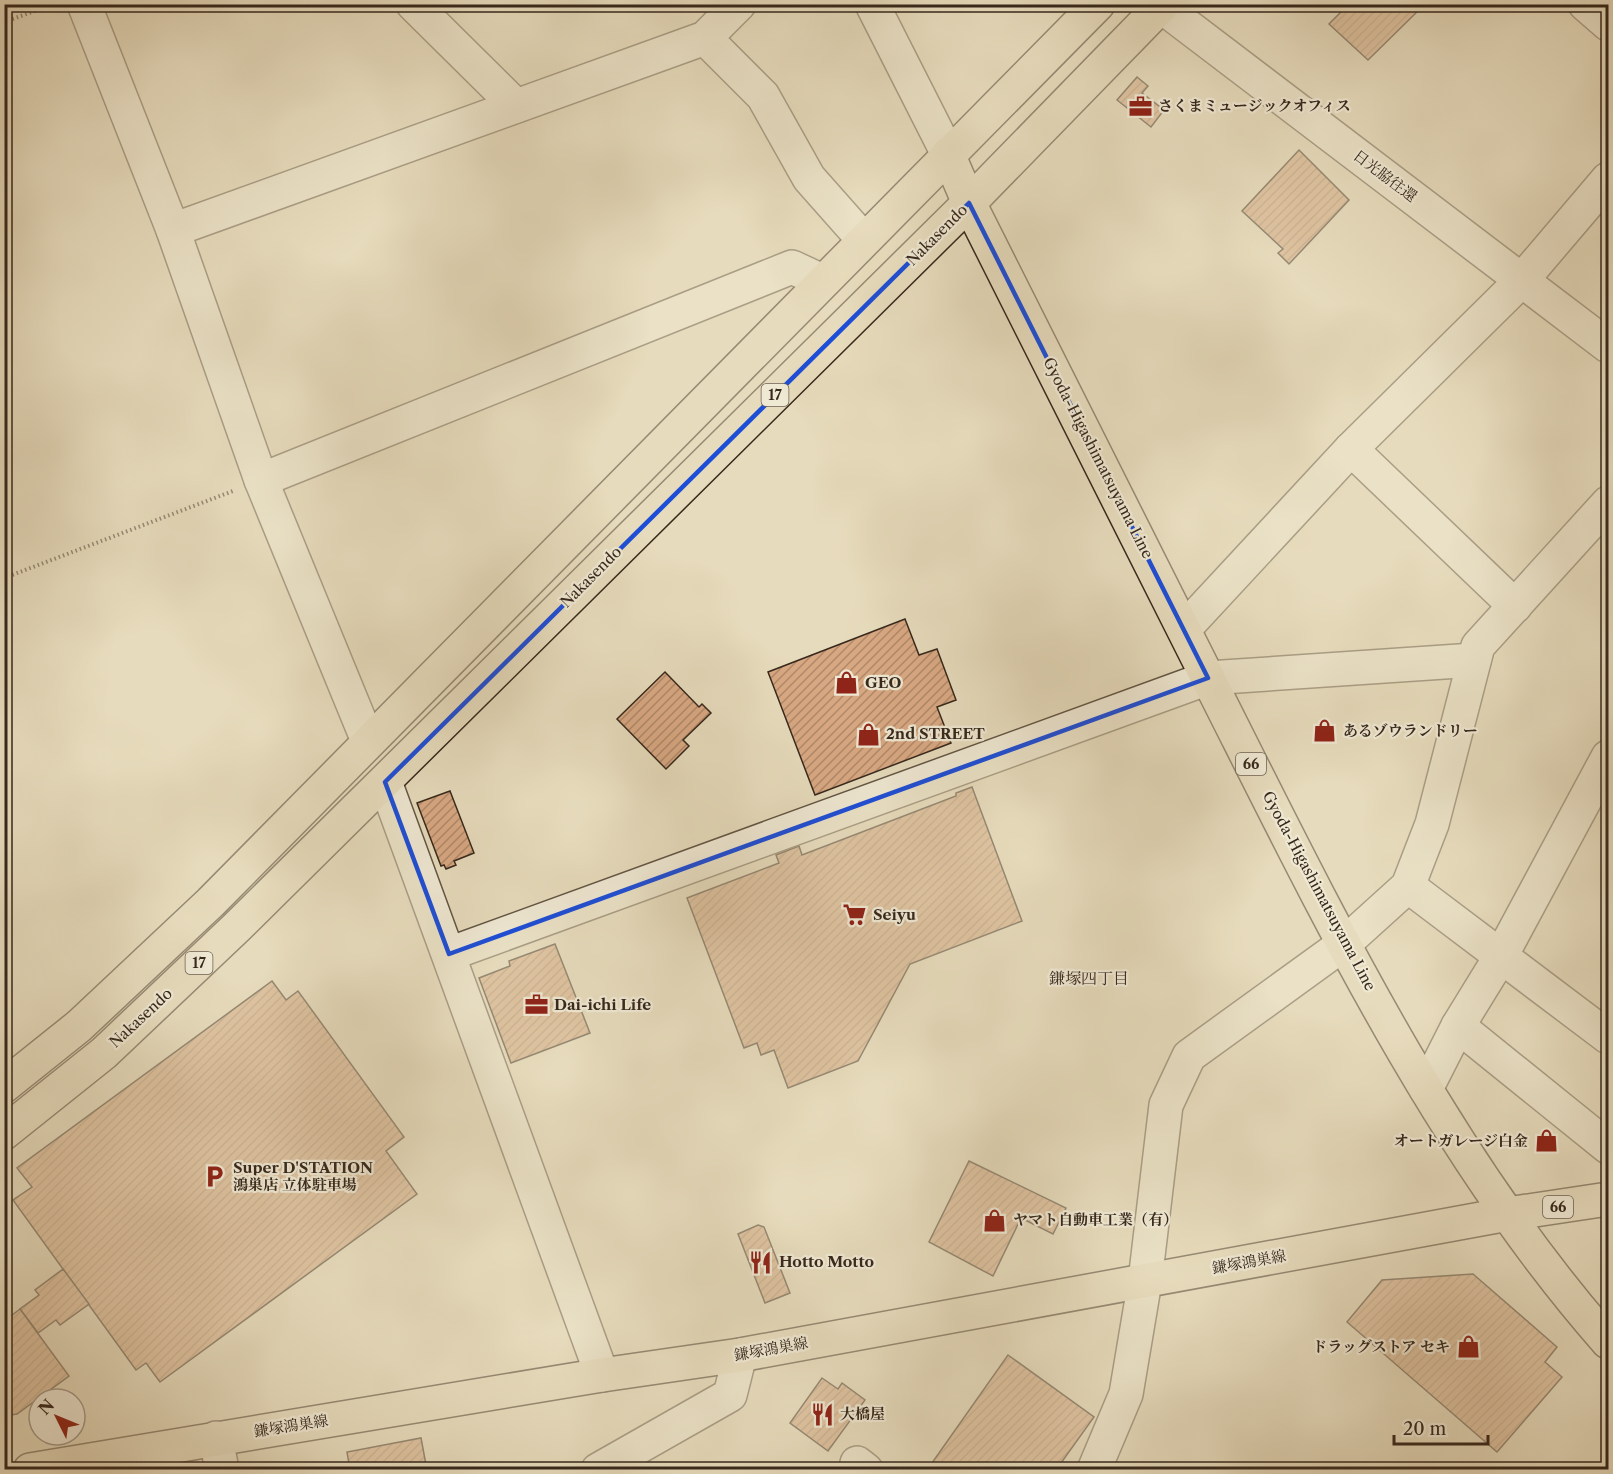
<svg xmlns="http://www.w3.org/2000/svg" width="1613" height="1474" viewBox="0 0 1613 1474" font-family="'Libre Caslon Text','Noto Serif JP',serif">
<defs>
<pattern id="building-hatch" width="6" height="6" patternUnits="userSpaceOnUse" patternTransform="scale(1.5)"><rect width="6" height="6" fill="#d8a882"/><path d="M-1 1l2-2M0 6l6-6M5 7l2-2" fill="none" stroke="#b0896a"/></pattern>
</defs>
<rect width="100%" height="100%" fill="#e6dbbc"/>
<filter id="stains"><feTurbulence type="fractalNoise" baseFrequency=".00333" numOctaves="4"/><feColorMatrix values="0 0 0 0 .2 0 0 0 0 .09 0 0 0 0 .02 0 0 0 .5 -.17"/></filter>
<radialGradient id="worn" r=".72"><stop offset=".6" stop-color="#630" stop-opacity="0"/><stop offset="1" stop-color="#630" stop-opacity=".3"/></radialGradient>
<!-- building -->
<g fill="url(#building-hatch)" stroke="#36281c" stroke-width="1.5">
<polygon points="1349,4 1425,4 1368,60 1329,24"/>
<polygon points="1137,77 1148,86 1142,93 1164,110 1151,127 1117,100"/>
<polygon points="1299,150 1349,200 1289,264 1278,253 1283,249 1242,211"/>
<polygon points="905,619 919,655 937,649 956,700 937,707 951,743 815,795 768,672"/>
<polygon points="665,672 699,707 702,704 711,713 683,740 689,746 666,769 617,719"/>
<polygon points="972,787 1022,921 910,964 858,1061 788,1088 774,1050 761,1055 757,1043 744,1048 687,898 779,863 776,855 799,846 802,855 956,796 956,793"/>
<polygon points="450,791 474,853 454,861 456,865 446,869 444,865 441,866 417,803"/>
<polygon points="555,944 590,1033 511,1063 479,978 510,966 509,961"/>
<polygon points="272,981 286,1000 298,991 404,1137 386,1151 417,1194 160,1382 146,1363 136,1370 13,1200 32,1187 17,1168"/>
<polygon points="969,1161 1066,1208 1053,1234 1021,1218 993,1276 929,1242"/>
<polygon points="758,1225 764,1227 790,1293 765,1303 738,1234"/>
<polygon points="63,1269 89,1304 60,1325 56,1320 38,1333 20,1309 39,1295 35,1290"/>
<polygon points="1473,1274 1557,1347 1545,1362 1562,1377 1497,1452 1347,1322 1382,1280"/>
<polygon points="20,1309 69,1376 17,1414 4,1416 4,1315 7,1319"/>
<polygon points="1008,1355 1094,1417 1056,1470 927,1470"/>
<polygon points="822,1378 838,1389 842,1383 865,1400 828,1451 790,1423"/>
<polygon points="421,1438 427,1470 350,1470 347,1452"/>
<polygon points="275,1464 276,1470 243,1470"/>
</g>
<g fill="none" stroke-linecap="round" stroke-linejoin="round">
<defs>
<g id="minor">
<polyline points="84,4 173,230 261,480 368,741"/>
<polyline points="413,4 516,106"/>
<polyline points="872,4 948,154"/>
<polyline points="1585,4 1608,24"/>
<polyline points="1161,6 1608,346"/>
<polyline points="705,38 763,96 809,178 863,239"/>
<polyline points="173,230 705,38 739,4"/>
<polyline points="1351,449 1515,606"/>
<polyline points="261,480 792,267 822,281"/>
<polyline points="1184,629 1351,449 1522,280 1608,179"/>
<polyline points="385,782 602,1375"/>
<polyline points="1408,886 1608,1037"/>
<polyline points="449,954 1208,678 1474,660"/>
<polyline points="1458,1026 1608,1147"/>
<polyline points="1426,1089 1458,1026 1501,956 1608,757"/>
<polyline points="216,1438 222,1470"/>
<polyline points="857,1463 866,1470"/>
<polyline points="598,1470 730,1395 740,1355"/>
<polyline points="1094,1470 1126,1394 1145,1281 1166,1105 1189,1056 1345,943 1408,886 1432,824 1478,646 1608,503"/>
</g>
<g id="major">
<path d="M948 154 969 203C1057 377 1145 551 1232 726 1339 939 1450 1163 1608 1342"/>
<polyline points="30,1470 602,1375 740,1355 1508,1214 1608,1199"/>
</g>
<g id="highway">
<polyline points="4,1086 79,1026 211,902 1098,4"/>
<polyline points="4,1133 104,1053 237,927 969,203 1163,4"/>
</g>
</defs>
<!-- minor casing -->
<use href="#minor" stroke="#625544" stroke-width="36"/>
<!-- major casing -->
<use href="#major" stroke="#36281c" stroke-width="36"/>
<!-- highway casing -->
<use href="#highway" stroke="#36281c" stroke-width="36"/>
<!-- path -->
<g stroke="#36281c" stroke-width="4" stroke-dasharray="1.5 3" stroke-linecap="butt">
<polyline points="4,22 52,5"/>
<polyline points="4,578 233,491"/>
</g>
<!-- minor -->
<use href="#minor" stroke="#efe8d3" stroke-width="33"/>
<!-- major -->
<use href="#major" stroke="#e6dbbc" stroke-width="33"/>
<!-- highway -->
<use href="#highway" stroke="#e6dbbc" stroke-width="33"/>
</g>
<!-- marked area -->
<path d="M0 0H1613V1474H0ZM969 203 1208 678 449 954 385 782Z" fill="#e6dbbc" fill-opacity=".55" fill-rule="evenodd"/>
<path fill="none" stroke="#1d4ed8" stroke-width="4.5" stroke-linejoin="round" d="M969 203 1208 678 449 954 385 782Z"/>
<!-- icons -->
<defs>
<symbol id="office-bare" viewBox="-9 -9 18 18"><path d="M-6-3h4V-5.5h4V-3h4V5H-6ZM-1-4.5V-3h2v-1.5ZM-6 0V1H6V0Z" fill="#8f2418" stroke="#efe8d3" stroke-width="2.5" paint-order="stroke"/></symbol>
<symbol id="shop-bare" viewBox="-9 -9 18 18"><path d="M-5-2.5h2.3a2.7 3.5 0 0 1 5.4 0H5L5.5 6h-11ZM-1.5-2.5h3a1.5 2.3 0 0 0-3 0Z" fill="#8f2418" stroke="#efe8d3" stroke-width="2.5" paint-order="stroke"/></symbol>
<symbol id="supermarket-bare" viewBox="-9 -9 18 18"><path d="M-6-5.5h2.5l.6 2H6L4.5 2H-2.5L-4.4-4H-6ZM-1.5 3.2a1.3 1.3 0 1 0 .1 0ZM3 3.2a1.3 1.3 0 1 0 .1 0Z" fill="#8f2418" stroke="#efe8d3" stroke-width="2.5" paint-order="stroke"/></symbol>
<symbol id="parking-bare" viewBox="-9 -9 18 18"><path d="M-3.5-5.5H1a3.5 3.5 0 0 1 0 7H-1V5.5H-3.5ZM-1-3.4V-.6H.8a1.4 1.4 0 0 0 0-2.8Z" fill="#8f2418" stroke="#efe8d3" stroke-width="2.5" paint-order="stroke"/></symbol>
<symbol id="restaurant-bare" viewBox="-9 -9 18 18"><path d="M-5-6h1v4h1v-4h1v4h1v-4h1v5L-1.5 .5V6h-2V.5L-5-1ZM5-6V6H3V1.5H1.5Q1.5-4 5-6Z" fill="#8f2418" stroke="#efe8d3" stroke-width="2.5" paint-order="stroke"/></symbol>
</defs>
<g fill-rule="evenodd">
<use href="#office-bare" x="1124" y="90" width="33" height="33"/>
<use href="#shop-bare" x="830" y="666" width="33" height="33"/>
<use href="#shop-bare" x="1308" y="714" width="33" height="33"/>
<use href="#shop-bare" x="852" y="718" width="33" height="33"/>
<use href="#supermarket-bare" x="838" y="898" width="33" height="33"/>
<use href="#office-bare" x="520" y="988" width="33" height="33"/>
<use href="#shop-bare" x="1530" y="1124" width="33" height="33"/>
<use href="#parking-bare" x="198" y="1160" width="33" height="33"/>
<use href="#shop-bare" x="978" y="1204" width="33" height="33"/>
<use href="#restaurant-bare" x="744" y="1246" width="33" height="33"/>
<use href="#shop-bare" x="1452" y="1330" width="33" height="33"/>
<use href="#restaurant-bare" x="806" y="1398" width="33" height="33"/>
</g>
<g text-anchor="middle" stroke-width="4.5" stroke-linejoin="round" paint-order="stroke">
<!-- shield labels -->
<g fill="#efe8d3" stroke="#6e6253" stroke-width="1.5">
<rect x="761.5" y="384" width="27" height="22" rx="4.5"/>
<rect x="1236" y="753" width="30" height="22" rx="4.5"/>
<rect x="185.5" y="952" width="27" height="22" rx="4.5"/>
<rect x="1543" y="1196" width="30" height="22" rx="4.5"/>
</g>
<g font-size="14" font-weight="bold" fill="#36281c">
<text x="775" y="400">17</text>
<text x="1251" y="769">66</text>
<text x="199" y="968">17</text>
<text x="1558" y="1212">66</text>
</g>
<!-- poi labels -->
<g font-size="15" font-weight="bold" fill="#36281c" stroke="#efe8d3" text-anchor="start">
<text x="1158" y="111">さくまミュージックオフィス</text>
<text x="865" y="688">GEO</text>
<text x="1343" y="736">あるゾウランドリー</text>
<text x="886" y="739">2nd STREET</text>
<text x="873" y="920">Seiyu</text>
<text x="554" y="1010">Dai-ichi Life</text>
<text x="1528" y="1146" text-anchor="end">オートガレージ白金</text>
<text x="233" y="1173">Super D'STATION<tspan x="233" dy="17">鴻巣店 立体駐車場</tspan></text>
<text x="1013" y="1225">ヤマト自動車工業（有）</text>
<text x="779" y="1267">Hotto Motto</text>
<text x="1450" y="1352" text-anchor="end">ドラッグストア セキ</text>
<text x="840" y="1419">大橋屋</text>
</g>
<!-- street labels -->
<g font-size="15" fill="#36281c" stroke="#efe8d3">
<text transform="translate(1385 176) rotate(37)" y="5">日光脇往還</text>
<text transform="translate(937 235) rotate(-45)" y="5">Nakasendo</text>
<text transform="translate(1098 458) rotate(63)" y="5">Gyoda-Higashimatsuyama Line</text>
<text transform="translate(591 577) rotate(-45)" y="5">Nakasendo</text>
<text transform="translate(1319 891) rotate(62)" y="5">Gyoda-Higashimatsuyama Line</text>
<text transform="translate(141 1018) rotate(-43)" y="5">Nakasendo</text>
<text transform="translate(1249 1262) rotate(-10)" y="5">鎌塚鴻巣線</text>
<text transform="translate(771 1349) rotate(-10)" y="5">鎌塚鴻巣線</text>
<text transform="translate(291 1426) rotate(-9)" y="5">鎌塚鴻巣線</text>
</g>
<!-- neighbourhood labels -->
<g font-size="16" fill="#36281c" stroke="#efe8d3">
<text x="1089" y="984">鎌塚四丁目</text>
</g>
</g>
<!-- margin -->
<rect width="1613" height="1474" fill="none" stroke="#e6dbbc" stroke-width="24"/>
<rect x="6" y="6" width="1601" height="1462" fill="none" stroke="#36281c" stroke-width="3"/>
<rect x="12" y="12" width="1589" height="1450" fill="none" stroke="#36281c" stroke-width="1.5"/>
<!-- north arrow -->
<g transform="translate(57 1417) rotate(313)"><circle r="28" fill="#efe8d3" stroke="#a59b8a" stroke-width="1.5"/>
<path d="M0-4.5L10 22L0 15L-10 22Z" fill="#8f2418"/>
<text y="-9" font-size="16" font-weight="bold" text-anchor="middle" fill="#36281c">N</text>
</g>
<!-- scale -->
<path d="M1394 1435v9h94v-9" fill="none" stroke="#36281c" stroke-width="3"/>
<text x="1403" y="1435" font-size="18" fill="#36281c" stroke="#efe8d3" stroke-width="4.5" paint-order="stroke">20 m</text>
<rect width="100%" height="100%" filter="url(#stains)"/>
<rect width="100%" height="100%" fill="url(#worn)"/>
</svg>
